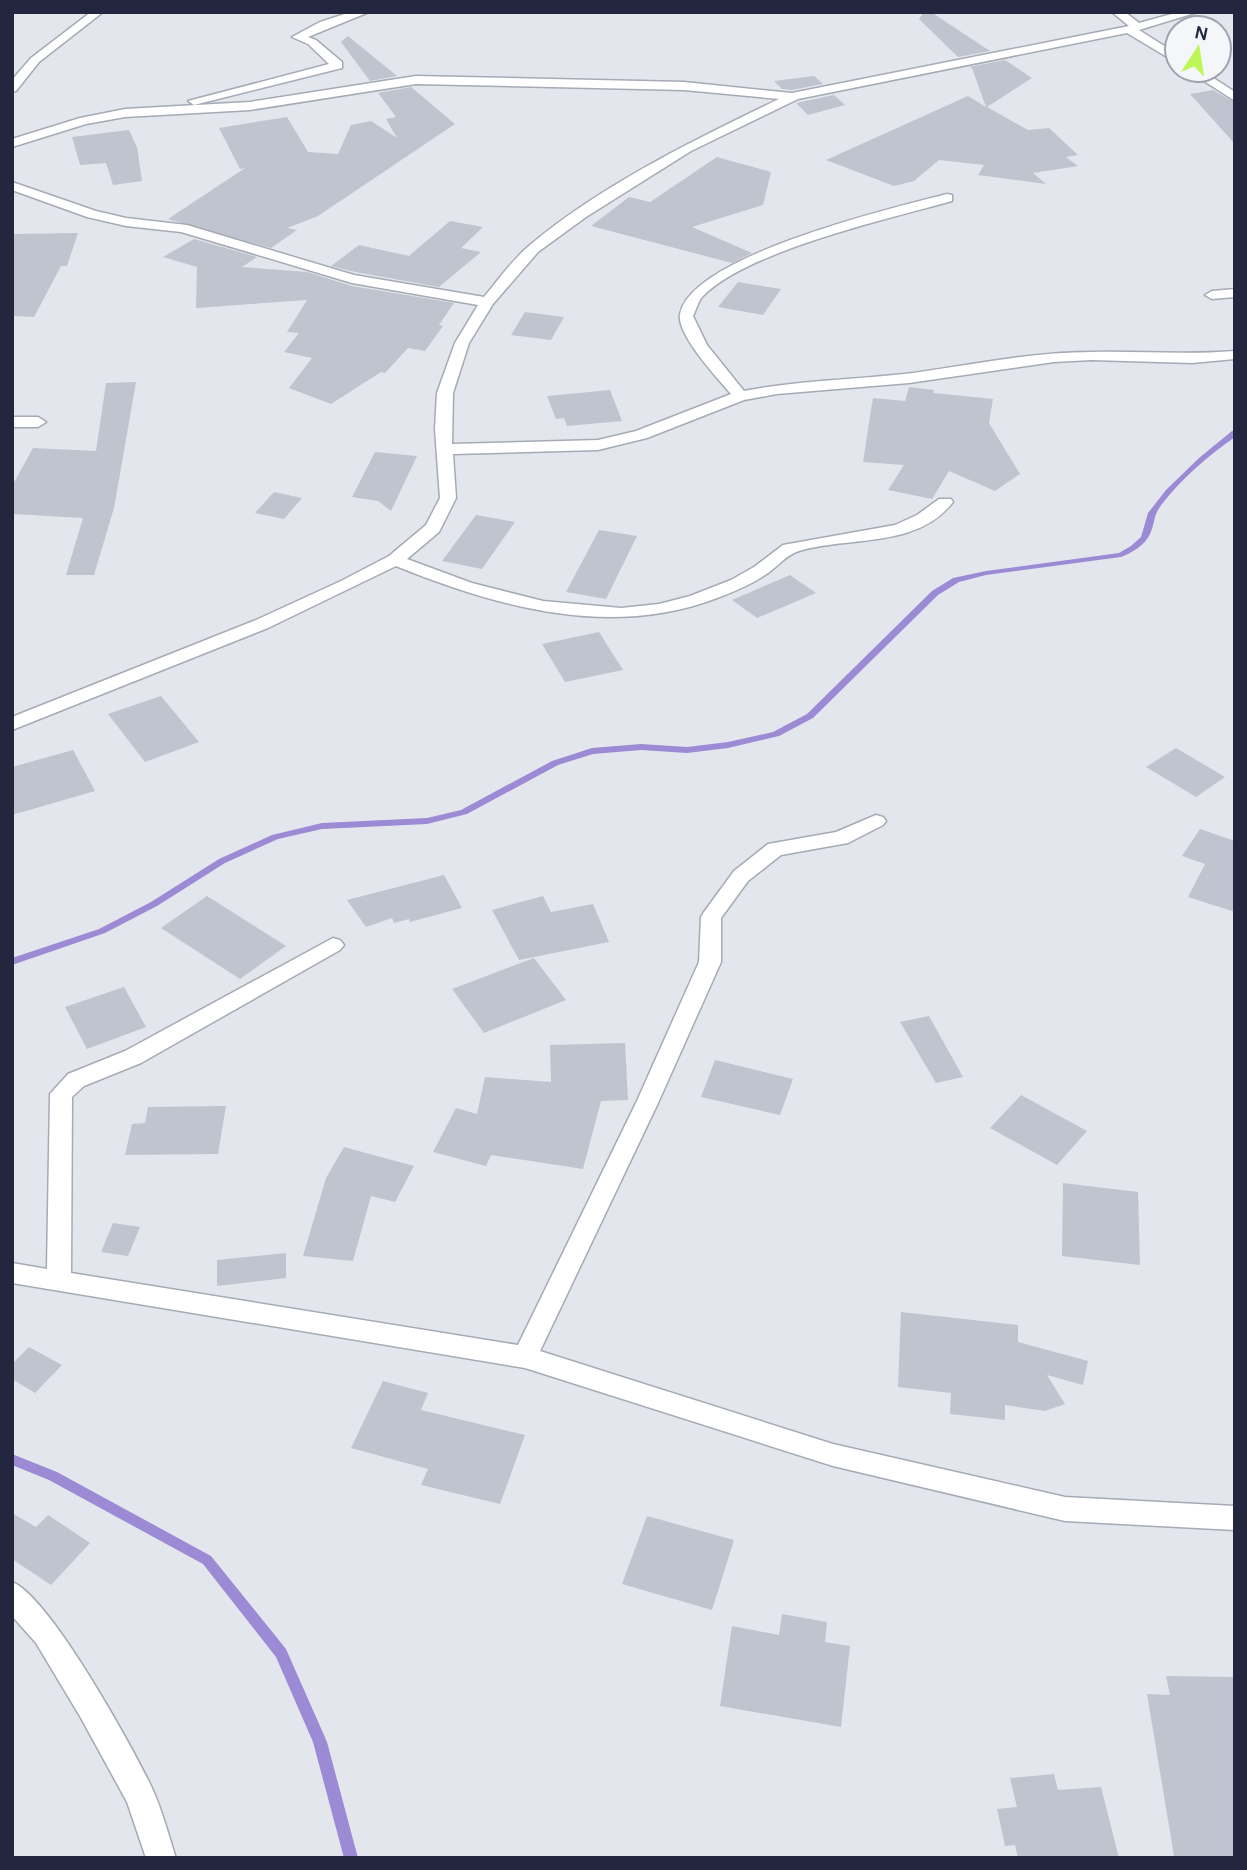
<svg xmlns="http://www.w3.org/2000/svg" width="1247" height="1870" viewBox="0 0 1247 1870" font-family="Karla,sans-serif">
<rect width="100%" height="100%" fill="#e3e7ed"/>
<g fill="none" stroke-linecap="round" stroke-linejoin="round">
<!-- stream -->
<g fill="#9d8ad4" fill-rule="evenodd">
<path d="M1232 431H1235V437C1208 456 1182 478 1162 504 1152 517 1156 521 1150 534 1145 545 1132 553 1121 557L986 575 959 582 938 595 813 718 779 736 728 748 687 753 641 750 593 754 558 765 467 814 427 824 322 829 278 839 225 863 157 906 105 933 12 965V958L99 929 151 902 219 859 272 835 322 823 427 818 461 810 552 761 592 748 641 744 687 747 728 742 773 732 807 714 932 591 953 578 986 571 1119 553 1131 546 1141 537 1148 513 1166 490 1199 458Z"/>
<polygon points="12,1454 57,1472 211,1556 286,1649 327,1742 358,1858 344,1858 313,1742 276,1657 203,1564 49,1480 12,1465"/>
</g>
</g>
<!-- building -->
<g fill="#bfc4ce">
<polygon points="924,12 931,12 990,51 958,57 919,19"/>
<polygon points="348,36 397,76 370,81 341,42"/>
<polygon points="1005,60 1032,78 987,107 1028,130 1049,128 1078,155 1066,157 1078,166 1033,173 1046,184 978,175 984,165 939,160 914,181 894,186 826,160 968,96 986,107 972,68 969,67"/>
<polygon points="814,76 823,84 792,90 782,89 774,81"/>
<polygon points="411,87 455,124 318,216 287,228 297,230 271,248 168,219 245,168 240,169 219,128 287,117 308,152 338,154 351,125 371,121 397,138 386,119 396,117 378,93"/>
<polygon points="1213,90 1235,103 1235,144 1190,94"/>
<polygon points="834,95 845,105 808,115 796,103"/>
<polygon points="129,130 137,147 142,181 113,185 106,163 80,165 72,137"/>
<polygon points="717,157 771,172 763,205 692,227 752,253 732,263 591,226 629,197 650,202"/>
<polygon points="450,221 483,227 461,248 481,252 439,287 355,272 331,266 359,245 409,256"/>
<polygon points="78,233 67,266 61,266 34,317 12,316 12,234"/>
<polygon points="194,239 257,257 242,267 307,272 352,286 454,303 439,325 443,326 425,351 408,348 385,373 381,372 331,404 289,388 312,358 284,352 299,333 287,332 307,300 196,308 197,267 163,257"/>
<polygon points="738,282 781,289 763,315 718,307"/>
<polygon points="525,312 564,317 551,340 511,335"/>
<polygon points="136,382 114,508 94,575 66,575 83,518 12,514 12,486 33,448 96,451 106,383"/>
<polygon points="909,387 934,390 933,393 993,399 989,423 1020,474 995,491 949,471 932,499 888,490 904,465 863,462 871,410 873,398 905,401"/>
<polygon points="610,390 622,421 567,426 564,418 556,419 547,396"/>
<polygon points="375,452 417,456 391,511 378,501 352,497"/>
<polygon points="274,492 302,498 284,519 255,513"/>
<polygon points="476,515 515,522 482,569 442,561"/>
<polygon points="599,530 637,536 606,599 566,592"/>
<polygon points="790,575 816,593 757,618 732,600"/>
<polygon points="599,632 623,670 565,682 542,644"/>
<polygon points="161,696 199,742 145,762 108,714"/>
<polygon points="1176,748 1225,777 1196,797 1146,767"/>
<polygon points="73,750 95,791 12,815 12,767"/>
<polygon points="1200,829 1235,841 1235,912 1188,897 1205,864 1182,856"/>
<polygon points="444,875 462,908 410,922 409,919 394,923 392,918 366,927 347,900"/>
<polygon points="207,896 286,946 240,979 161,928"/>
<polygon points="543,896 551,912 593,904 609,942 519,960 492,910"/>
<polygon points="534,958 566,1000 484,1033 452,989"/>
<polygon points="124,987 146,1027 87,1049 65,1007"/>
<polygon points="929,1016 963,1077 936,1083 900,1022"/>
<polygon points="625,1043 628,1100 601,1101 583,1169 491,1155 486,1166 433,1152 456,1108 477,1114 485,1077 551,1082 550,1045"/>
<polygon points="715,1060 793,1079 780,1115 701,1097"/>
<polygon points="1021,1095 1087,1131 1057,1165 990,1128"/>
<polygon points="226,1106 218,1154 125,1155 132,1124 145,1123 148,1107"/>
<polygon points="344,1147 414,1166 395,1202 371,1196 353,1261 303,1256 326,1178"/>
<polygon points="1063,1183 1138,1192 1140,1265 1062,1256"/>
<polygon points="113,1223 140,1227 128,1256 101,1252"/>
<polygon points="286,1253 286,1278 217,1286 217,1260"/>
<polygon points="901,1312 1018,1325 1018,1342 1088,1361 1083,1385 1047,1375 1065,1404 1045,1411 1005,1405 1005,1420 950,1414 951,1393 898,1387"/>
<polygon points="29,1347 62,1365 35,1393 12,1379 12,1364"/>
<polygon points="383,1381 428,1393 421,1410 525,1435 500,1504 421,1485 428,1469 351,1448"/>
<polygon points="12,1513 36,1527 48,1515 90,1543 51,1585 12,1559"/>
<polygon points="647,1516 734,1540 712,1610 622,1584"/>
<polygon points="782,1614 827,1622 825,1642 850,1646 841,1727 720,1706 732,1626 779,1635"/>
<polygon points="1166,1676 1235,1677 1235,1858 1174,1856 1147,1694 1170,1695"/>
<polygon points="1054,1774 1058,1790 1101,1787 1119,1858 1018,1858 1015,1845 1005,1846 997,1809 1017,1807 1010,1778"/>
</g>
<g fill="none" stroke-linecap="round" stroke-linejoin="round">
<defs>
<g id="street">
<polygon points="91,12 103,12 39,62 16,91 12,92 12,80 31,58"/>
<polygon points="351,12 369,12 308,37 316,40 342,62 342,68 194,105 188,101 329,64 308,44 292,37 320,22"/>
<path d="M1112 12H1125L1139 23 1179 12H1198L1139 30 1177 54V63L1127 33 798 99 691 151 586 217 538 252 493 304 469 343 453 393 452 444 598 440 636 431 731 394C718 379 676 334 680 314 691 256 892 208 947 194L952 195V201C888 219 746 251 702 297 698 302 696 310 693 316L707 345 744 391C800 380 856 380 913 373 972 365 1032 352 1092 352 1140 351 1187 355 1235 351V359L1192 363 1092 360 1054 362 909 383 777 394 744 400 647 438 598 450 453 454 456 498 439 532 407 559 472 583 543 601 621 608 659 604 690 596 731 580 754 567 783 545 895 525 917 515 939 499H951L953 502C917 549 849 536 799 551 785 555 777 568 765 575 750 585 733 592 717 598 610 639 497 607 396 566L268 628 12 730V717L256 620 341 581 389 556 426 525 440 498 435 429 437 393 455 343 478 305 352 283 181 232 126 226 87 217 12 190V182L96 211 126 218 187 225 354 275 484 297C498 280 513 259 530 245 601 185 696 139 779 99L684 90 416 84 250 110 125 117 86 124 12 147V139L80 118 125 109 250 102 416 76 684 82 792 93 1129 26Z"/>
<polygon points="1187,70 1201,70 1235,92 1235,101"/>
<polygon points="1235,289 1235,297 1212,299 1205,295 1212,291"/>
<polygon points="12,417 38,417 46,422 38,427 12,427"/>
<polygon points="876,815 883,817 886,821 883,825 848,843 781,855 748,881 721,918 721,962 658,1103 540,1351 833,1444 1065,1497 1235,1506 1235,1530 1065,1521 833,1466 525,1368 12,1283 12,1263 47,1269 50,1094 68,1074 125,1051 333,938 340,940 344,945 340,950 141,1063 84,1086 72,1097 71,1273 518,1345 636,1103 699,962 701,917 704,912 734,871 768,844 836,832"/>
<path d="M12 1582C49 1596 132 1746 151 1786 162 1809 168 1834 176 1858H146L127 1802 81 1718 36 1643 12 1616Z"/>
</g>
</defs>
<!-- street casing -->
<use href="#street" stroke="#a5aab5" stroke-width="3"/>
<!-- street -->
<use href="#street" fill="#fff" fill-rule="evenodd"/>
</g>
<!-- border -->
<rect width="1247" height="1870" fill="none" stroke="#22273f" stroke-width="28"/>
<!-- north arrow -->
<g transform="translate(1198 49) rotate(12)"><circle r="33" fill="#f4f6fa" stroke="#a0a3af" stroke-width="2"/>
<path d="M0-5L12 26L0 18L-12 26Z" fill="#bef658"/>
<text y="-10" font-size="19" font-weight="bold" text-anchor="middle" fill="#22273f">N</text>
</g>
</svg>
